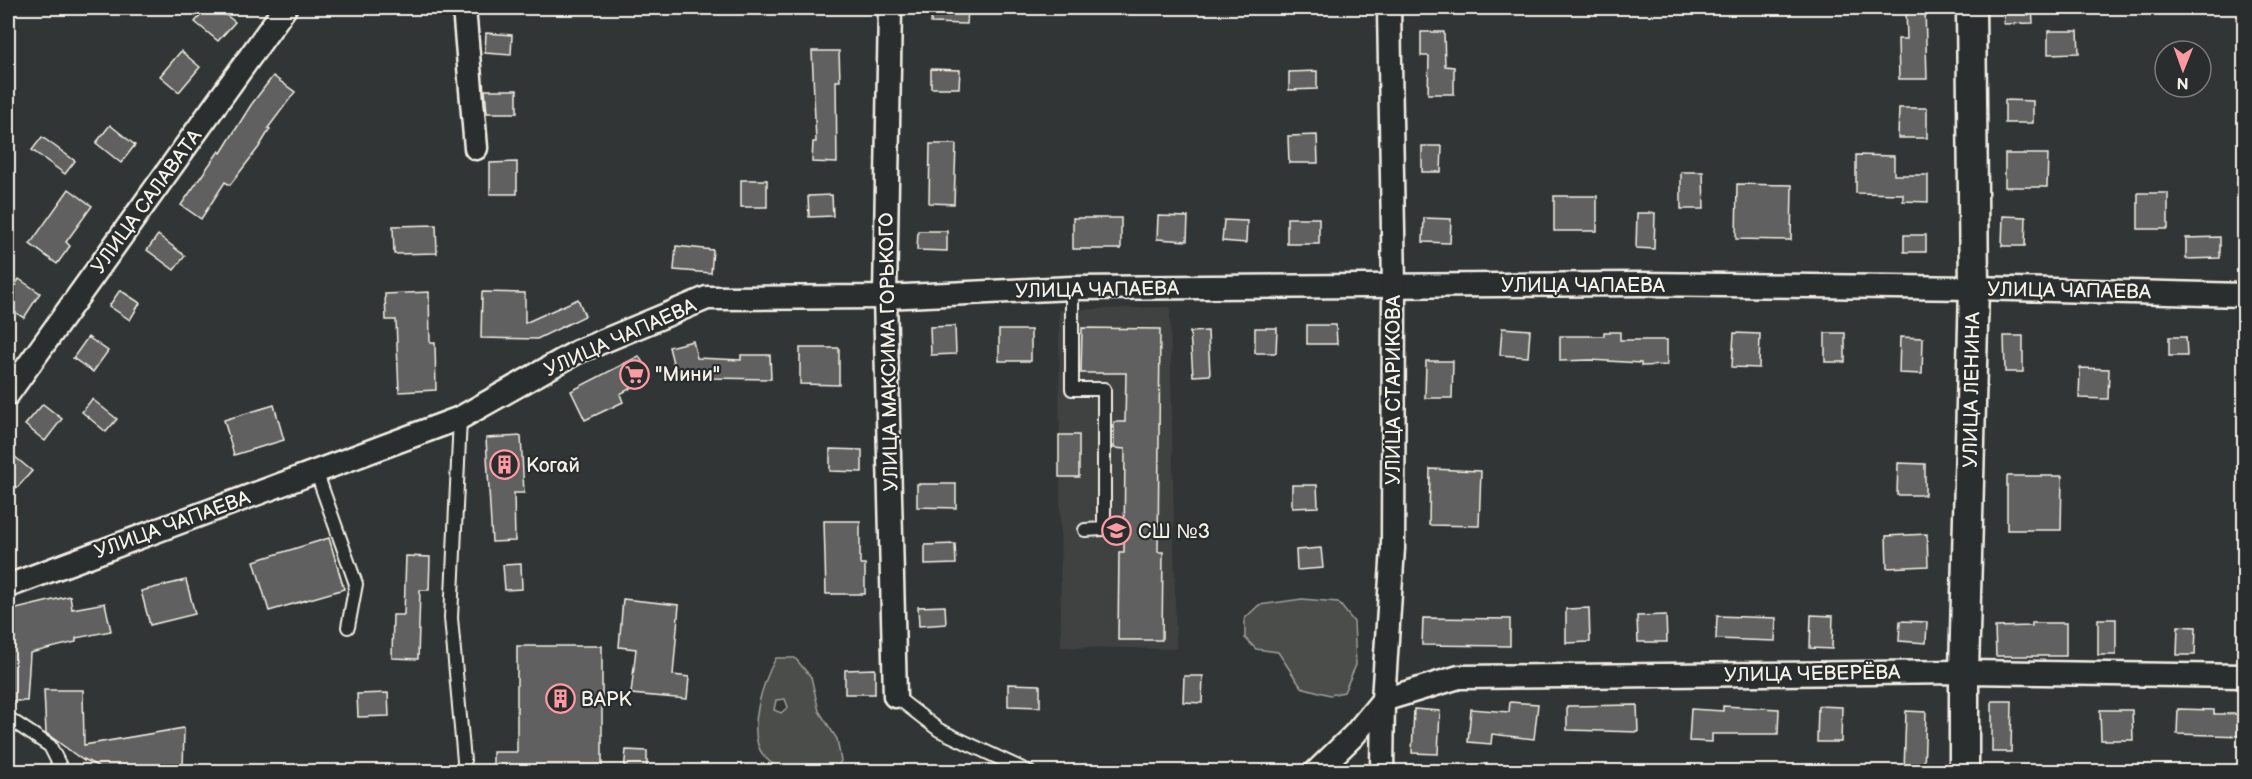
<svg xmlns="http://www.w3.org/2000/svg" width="2252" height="779" viewBox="0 0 2252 779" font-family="'Balsamiq Sans',sans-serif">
<rect width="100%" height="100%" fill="#323535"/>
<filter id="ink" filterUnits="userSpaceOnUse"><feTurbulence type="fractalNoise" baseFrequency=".0167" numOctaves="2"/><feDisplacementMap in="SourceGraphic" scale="12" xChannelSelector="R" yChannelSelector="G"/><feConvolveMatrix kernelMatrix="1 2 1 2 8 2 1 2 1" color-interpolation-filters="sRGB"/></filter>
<g filter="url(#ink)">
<!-- built -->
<polygon fill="#404242" points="1170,307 1176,649 1061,647 1059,310"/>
<!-- green -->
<g fill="#4b4d4c" stroke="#a09f9a" stroke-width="1.5" fill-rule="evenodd">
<polygon points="1302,599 1338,602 1354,622 1356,665 1344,692 1330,695 1301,687 1278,652 1256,649 1245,638 1245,618 1259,605"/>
<path d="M776 658H795L811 677 819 711 837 739 841 761 835 771H781C775 766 768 761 763 755 746 732 763 681 776 658ZM785 699 788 707 781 713 774 710 776 700Z"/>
</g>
<!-- building -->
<g fill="#5f605f" stroke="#f4f1e8" stroke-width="1.5">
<polygon points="207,8 217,8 235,22 218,41 195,22"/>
<polygon points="932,8 968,8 967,24 931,23"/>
<polygon points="1906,8 1925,8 1927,79 1899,79 1898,39 1907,39"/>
<polygon points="2003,8 2032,8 2033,23 2004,24"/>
<polygon points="2048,31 2078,31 2079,53 2048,54"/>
<polygon points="1421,32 1444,32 1445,66 1454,67 1454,94 1428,94 1429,56 1421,56"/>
<polygon points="486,33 512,35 511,55 485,53"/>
<polygon points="181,51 200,67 179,92 160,76"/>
<polygon points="812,51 839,51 840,81 836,81 837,163 812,162 813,142 816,142"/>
<polygon points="931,69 960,70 959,88 931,88"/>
<polygon points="1317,71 1317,89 1289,90 1289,72"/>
<polygon points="273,76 295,92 268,128 270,129 259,147 230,185 225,182 201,219 181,205 219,151 221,153 251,105"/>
<polygon points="485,90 517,90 517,113 487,113"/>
<polygon points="2005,100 2033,101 2033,123 2005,123"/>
<polygon points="1899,108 1927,108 1927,138 1898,138"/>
<polygon points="110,125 135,145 121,163 96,143"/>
<polygon points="1317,135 1318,163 1289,163 1288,136"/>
<polygon points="42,137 75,161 65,174 32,150"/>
<polygon points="930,144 956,144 954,204 929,203"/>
<polygon points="1422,146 1442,146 1441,172 1422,172"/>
<polygon points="2005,154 2048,154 2047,187 2005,187"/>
<polygon points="1856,155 1894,156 1894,175 1928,175 1928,202 1903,201 1903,194 1856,193"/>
<polygon points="517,162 517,194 490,194 490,163"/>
<polygon points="1681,172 1703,172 1704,209 1681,209"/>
<rect x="741" y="180" width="26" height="27"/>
<polygon points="1737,184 1792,185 1791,240 1736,239"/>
<polygon points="69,189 92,206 66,242 70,246 57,264 30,244"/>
<rect x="2138" y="193" width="30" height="36"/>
<polygon points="832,195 833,216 809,217 808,196"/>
<rect x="1554" y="196" width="43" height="35"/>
<polygon points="1637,213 1655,213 1654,249 1636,248"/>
<polygon points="1158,216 1188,217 1187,241 1157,239"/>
<polygon points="2003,216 2026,217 2025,246 2002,246"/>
<rect x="1073" y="218" width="48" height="31"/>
<rect x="1287" y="218" width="32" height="26"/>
<polygon points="1424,218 1451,219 1450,243 1423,242"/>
<polygon points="1224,220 1247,221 1246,243 1222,241"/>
<polygon points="436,225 437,253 394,254 393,226"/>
<polygon points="918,231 947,231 947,251 917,250"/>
<polygon points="158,235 185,256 174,270 147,250"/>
<rect x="1904" y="235" width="22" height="17"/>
<polygon points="2220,237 2220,258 2186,259 2186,238"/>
<polygon points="676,246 713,250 711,273 674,270"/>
<polygon points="19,279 40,293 24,318 8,308 8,296"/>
<polygon points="120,290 140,303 130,320 109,306"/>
<polygon points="429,292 430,343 435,343 436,390 399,392 396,320 386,320 385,294"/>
<polygon points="482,292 525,293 525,323 578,299 585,316 537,339 481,338"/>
<polygon points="1307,325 1336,325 1337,344 1307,344"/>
<polygon points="955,326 956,354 931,355 930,327"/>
<polygon points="1082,328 1160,329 1158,552 1163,552 1162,640 1118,640 1119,552 1124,552 1125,449 1114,448 1114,422 1125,422 1126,373 1081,373"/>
<polygon points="1255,328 1277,328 1276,353 1255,353"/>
<polygon points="1502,328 1530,330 1528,357 1500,355"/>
<rect x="999" y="330" width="32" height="31"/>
<polygon points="1208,331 1210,375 1193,376 1190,332"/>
<polygon points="1604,332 1620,332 1620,340 1667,340 1667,365 1641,366 1641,363 1590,360 1560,361 1560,336 1604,336"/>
<polygon points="1734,333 1760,334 1759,368 1732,367"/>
<rect x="1825" y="333" width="20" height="29"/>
<polygon points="2004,336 2023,336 2023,372 2005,372"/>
<polygon points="88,337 108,351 93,372 73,358"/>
<polygon points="1900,337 1923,338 1922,374 1899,373"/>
<polygon points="2169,337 2186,337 2187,356 2169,356"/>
<polygon points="693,341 697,358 741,360 741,355 770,355 771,379 710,378 711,371 677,379 669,347"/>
<polygon points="800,348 839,348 839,385 800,384"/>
<polygon points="639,356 651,377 620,394 623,402 585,420 571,391"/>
<polygon points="1426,361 1453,361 1452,398 1425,398"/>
<polygon points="2080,368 2109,369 2108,399 2079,398"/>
<polygon points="92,399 117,419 106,432 82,412"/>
<polygon points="43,404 62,419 45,441 25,425"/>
<polygon points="274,405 284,440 234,455 224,420"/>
<rect x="1059" y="435" width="20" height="42"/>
<polygon points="521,436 524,493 514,493 515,541 492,542 486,438"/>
<polygon points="830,449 862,450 862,472 830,471"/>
<polygon points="8,451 32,471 17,488 8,480"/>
<polygon points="1898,463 1925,464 1925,495 1897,495"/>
<polygon points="1430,469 1481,471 1479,526 1429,525"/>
<polygon points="2007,476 2062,476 2061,530 2007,530"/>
<polygon points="917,484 956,484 956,508 917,507"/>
<polygon points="1292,485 1317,485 1318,507 1292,508"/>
<polygon points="824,521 860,521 860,564 865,564 865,594 826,594"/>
<polygon points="1927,534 1928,566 1887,568 1886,536"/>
<polygon points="329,538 344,589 269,611 254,561"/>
<polygon points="955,544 956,564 925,565 925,545"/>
<polygon points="1321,548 1323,568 1297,570 1296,550"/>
<polygon points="406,556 430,557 429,590 420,590 418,659 392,658 393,615 404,615"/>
<polygon points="521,564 522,589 505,590 503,565"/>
<polygon points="186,580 195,614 150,625 141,591"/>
<polygon points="70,596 72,609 105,603 111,631 76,638 76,642 30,653 27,701 8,701 8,611"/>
<polygon points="623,599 679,605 673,675 689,677 687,699 631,694 636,649 619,647"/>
<polygon points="945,606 946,624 919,626 918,607"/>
<polygon points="1589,608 1590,642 1566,643 1566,609"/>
<polygon points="1666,615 1667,642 1638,642 1637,616"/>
<polygon points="1811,615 1833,616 1832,649 1810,648"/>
<polygon points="1717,616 1776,618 1775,641 1716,639"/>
<polygon points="1423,618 1510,619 1510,646 1422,645"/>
<rect x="2098" y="619" width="18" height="36"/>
<polygon points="1900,621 1927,622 1926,643 1899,641"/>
<polygon points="2032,623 2066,623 2066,656 1996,656 1995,627 2032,626"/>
<polygon points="2178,626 2196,627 2195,655 2177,655"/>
<polygon points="517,646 602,646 602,771 493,771 493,752 517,752"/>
<polygon points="875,669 875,694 845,694 845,670"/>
<polygon points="1184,676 1203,676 1202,703 1183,702"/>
<polygon points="1008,684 1040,685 1040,707 1008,706"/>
<polygon points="44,690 83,690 84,745 184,728 183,771 106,771 84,759 84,761 46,733"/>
<polygon points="388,693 389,716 358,717 357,694"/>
<polygon points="1992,701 2012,701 2011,752 1992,752"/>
<polygon points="1510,702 1538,704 1534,739 1492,734 1491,744 1468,742 1471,709 1509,712"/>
<polygon points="1637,705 1638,732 1567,730 1567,706"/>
<polygon points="1723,706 1779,709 1778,734 1712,734 1712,742 1689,741 1691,709 1723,711"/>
<polygon points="1818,706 1842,707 1841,742 1817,742"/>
<polygon points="1414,709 1440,711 1438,754 1412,753"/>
<polygon points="2178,709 2214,710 2214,714 2244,714 2244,736 2177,734"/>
<polygon points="2100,710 2132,710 2133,740 2101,740"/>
<polygon points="1906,711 1926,712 1924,771 1904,771"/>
<polygon points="626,750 647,751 647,771 624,771"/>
</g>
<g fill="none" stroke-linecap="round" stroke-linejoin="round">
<defs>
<g id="service">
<polyline points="1072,288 1072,389 1104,389 1104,529 1085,530"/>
<polyline points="460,418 451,618 465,772"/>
<polyline points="316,471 356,584 348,627"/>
<polyline points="895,696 939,730 1029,772"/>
<polyline points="8,718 50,746 63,772"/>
</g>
<g id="minor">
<polyline points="464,8 476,148"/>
<polyline points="890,8 885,297 895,696"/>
<polyline points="8,394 285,8"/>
<polyline points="8,586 460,418 577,352 707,298 885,297 1072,288 1640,284 1974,288 2244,295"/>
<polyline points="1316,772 1354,735 1383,700 1459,677 1964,672 2244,676"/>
<polyline points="1382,772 1383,700 1393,548 1394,286 1389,8"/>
</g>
<polyline id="tertiary" points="1964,772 1964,672 1974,288 1971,8"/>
</defs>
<!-- service casing -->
<use href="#service" stroke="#f4f1e8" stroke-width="16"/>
<!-- minor casing -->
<use href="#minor" stroke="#f4f1e8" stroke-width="27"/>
<!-- tertiary casing -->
<use href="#tertiary" stroke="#f4f1e8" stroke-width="33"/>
<!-- service -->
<use href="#service" stroke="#2a2d2e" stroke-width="12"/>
<!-- minor -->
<use href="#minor" stroke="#2a2d2e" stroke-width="22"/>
<!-- tertiary -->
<use href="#tertiary" stroke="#2a2d2e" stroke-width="28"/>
</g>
</g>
<!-- icons -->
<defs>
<symbol id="supermarket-ring" viewBox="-11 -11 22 22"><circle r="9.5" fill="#2a2d2e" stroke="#ff9aa2" stroke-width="1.5"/><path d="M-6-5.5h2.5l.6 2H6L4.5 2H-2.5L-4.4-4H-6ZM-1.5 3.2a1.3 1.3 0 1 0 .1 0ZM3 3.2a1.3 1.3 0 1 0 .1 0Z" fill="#ff9aa2"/></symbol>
<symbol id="building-ring" viewBox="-11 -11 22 22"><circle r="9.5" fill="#2a2d2e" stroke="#ff9aa2" stroke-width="1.5"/><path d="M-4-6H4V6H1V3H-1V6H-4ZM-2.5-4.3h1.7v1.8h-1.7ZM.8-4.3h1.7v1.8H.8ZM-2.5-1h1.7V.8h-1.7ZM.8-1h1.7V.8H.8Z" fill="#ff9aa2"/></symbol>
<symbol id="school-ring" viewBox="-11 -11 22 22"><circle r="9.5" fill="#2a2d2e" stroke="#ff9aa2" stroke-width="1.5"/><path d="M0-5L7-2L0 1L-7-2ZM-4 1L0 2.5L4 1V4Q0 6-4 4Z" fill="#ff9aa2"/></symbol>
</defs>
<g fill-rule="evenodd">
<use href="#supermarket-ring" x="618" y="358" width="33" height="33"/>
<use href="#building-ring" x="488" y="448" width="33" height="33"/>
<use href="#school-ring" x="1100" y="514" width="33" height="33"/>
<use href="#building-ring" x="544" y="682" width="33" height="33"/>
</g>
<g text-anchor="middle" stroke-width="4.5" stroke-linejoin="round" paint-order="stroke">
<!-- street labels -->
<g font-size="20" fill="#f4f1e8" stroke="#2a2d2e">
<text transform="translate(146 201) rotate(-54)" y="7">УЛИЦА САЛАВАТА</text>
<text x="1583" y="292">УЛИЦА ЧАПАЕВА</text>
<text transform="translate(1097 289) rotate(-1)" y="7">УЛИЦА ЧАПАЕВА</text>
<text transform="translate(2069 290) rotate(1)" y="7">УЛИЦА ЧАПАЕВА</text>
<text transform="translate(620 337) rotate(-24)" y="7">УЛИЦА ЧАПАЕВА</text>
<text transform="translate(888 352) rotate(-91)" y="7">УЛИЦА МАКСИМА ГОРЬКОГО</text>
<text transform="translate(1393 390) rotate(-90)" y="7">УЛИЦА СТАРИКОВА</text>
<text transform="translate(1971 390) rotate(-89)" y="7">УЛИЦА ЛЕНИНА</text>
<text transform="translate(172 524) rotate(-20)" y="7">УЛИЦА ЧАПАЕВА</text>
<text transform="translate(1812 673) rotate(-1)" y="7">УЛИЦА ЧЕВЕРЁВА</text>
</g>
<!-- poi labels -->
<g font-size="20" fill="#f4f1e8" stroke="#2a2d2e" text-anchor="start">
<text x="655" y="381">"Мини"</text>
<text x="526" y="472">Когай</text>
<text x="1138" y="538">СШ №3</text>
<text x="581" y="706">ВАРК</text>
</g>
</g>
<!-- margin -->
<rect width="2252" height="779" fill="none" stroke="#2a2d2e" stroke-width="30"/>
<rect x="15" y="15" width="2222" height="749" fill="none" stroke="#f4f1e8" stroke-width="2" filter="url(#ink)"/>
<!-- north arrow -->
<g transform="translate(2183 69) rotate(181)"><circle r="28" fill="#2a2d2e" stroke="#7b7b78" stroke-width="1.5"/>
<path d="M0-4.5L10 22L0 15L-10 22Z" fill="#ff9aa2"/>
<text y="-9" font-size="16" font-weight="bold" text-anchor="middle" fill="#f4f1e8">N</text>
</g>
</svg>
